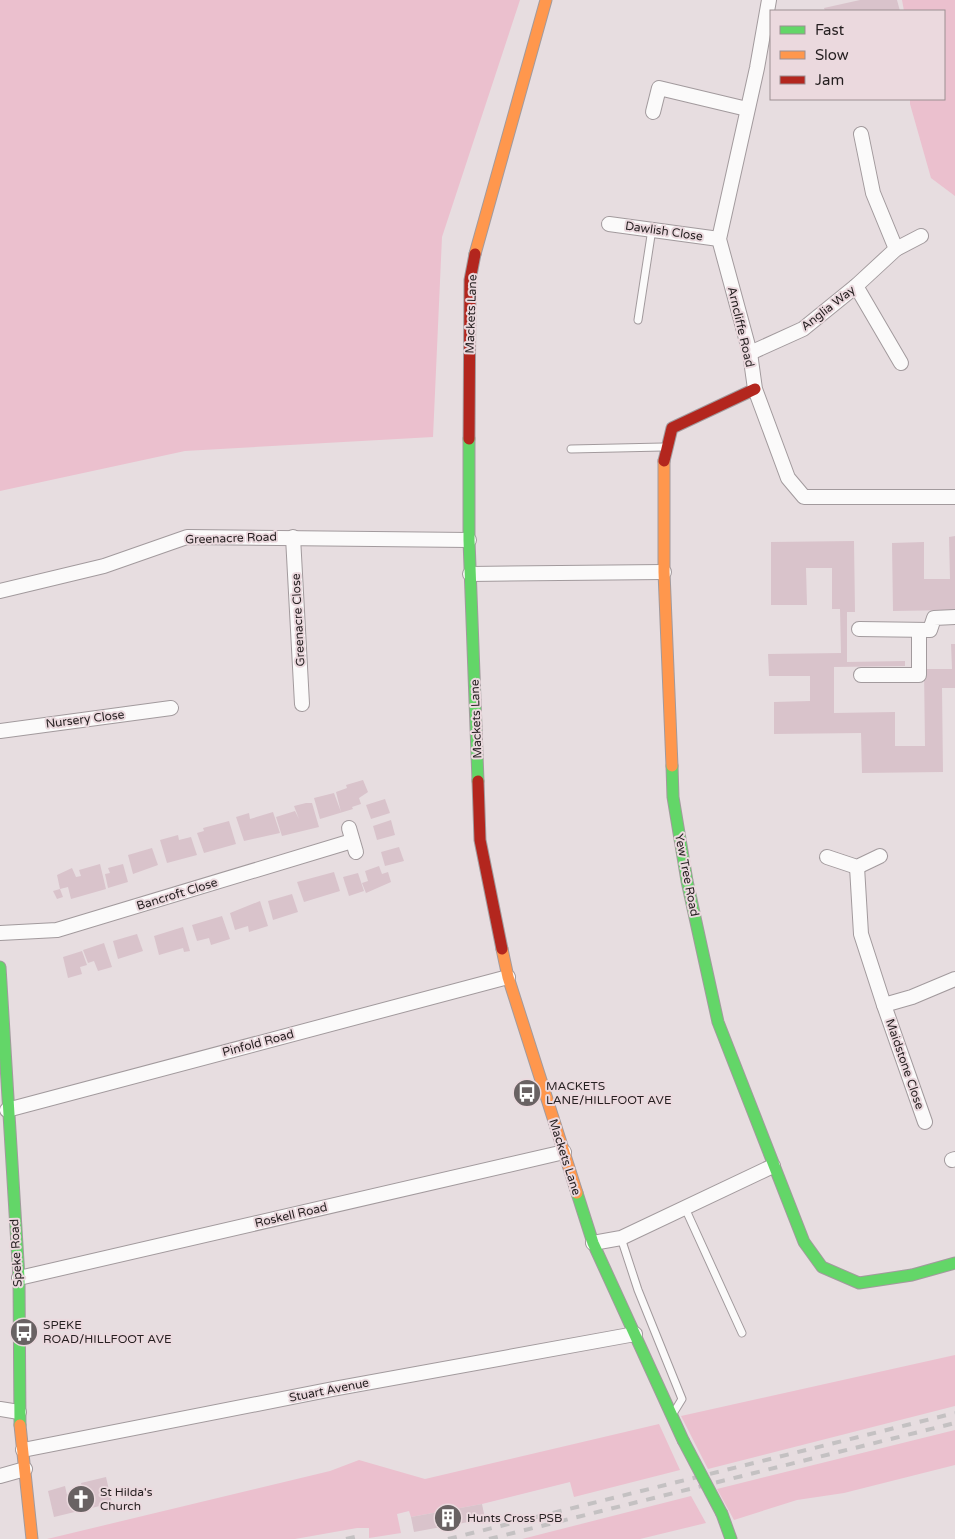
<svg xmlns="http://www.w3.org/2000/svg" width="955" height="1539" viewBox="0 0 955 1539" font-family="'Varela Round',sans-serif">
<rect width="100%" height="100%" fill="#e7dde0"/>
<!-- green -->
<g fill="#ebc0ce">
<polygon points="0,0 520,0 442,237 433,437 185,451 0,491"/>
<polygon points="902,0 955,0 955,196 931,178 910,104 910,99 944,99 944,11 904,11"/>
<polygon points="955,1355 955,1406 708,1469 681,1416"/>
<polygon points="659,1424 680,1470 574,1497 570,1482 482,1504 411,1517 409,1511 397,1514 401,1533 369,1538 369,1528 357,1528 295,1539 47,1539 330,1471 359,1460 425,1479"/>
<polygon points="955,1430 955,1465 844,1493 797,1500 734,1520 717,1489"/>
<polygon points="691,1496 706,1523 640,1539 522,1539"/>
</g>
<!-- building -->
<g fill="#d9c3cb">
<polygon points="860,0 897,0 900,11 825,11 824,8"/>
<polygon points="955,536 955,610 893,611 892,543 924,542 924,579 950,579 949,537"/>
<polygon points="854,541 855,612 847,612 847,662 905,661 905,666 834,667 834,713 895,712 895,746 925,746 924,669 952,669 951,644 955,644 955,688 942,688 943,772 862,773 861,733 774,734 774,702 810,701 810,676 769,676 768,654 841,653 840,609 832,609 832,568 806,568 807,605 771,605 771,542"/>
<polygon points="363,780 368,792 359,798 361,804 352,807 353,809 320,819 314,798 334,793 341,812 336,792 347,788 346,785"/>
<polygon points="385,799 390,813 371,819 366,805"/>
<polygon points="306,803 312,803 319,827 282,836 276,817 295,811 299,819 294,806"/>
<polygon points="273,812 280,833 244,841 236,817 249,813 250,819"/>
<polygon points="391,820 395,835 377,840 373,826"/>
<polygon points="229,821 236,844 204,853 197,833 204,831 203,828"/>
<polygon points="178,835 179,840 191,837 197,855 167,863 160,840"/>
<polygon points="399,847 404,861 385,866 381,852"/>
<polygon points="152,848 158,865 133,874 128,855"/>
<polygon points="100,864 106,889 71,899 68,887 60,889 57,875 72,868 76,877 81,876 79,870"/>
<polygon points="123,864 128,882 108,888 105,874 110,873 108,868"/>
<polygon points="379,866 382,874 388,872 391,882 366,893 362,883 368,881 365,871"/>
<polygon points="334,872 340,891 304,902 297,882"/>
<polygon points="358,873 364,891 349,896 343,877"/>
<polygon points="60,889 63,897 57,899 53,891"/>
<polygon points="292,894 298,912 273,920 268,901"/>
<polygon points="260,901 268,926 249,932 248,926 235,930 230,913"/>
<polygon points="222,916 230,939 211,945 209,938 197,941 192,925"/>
<polygon points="183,927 190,951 184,952 183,948 159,955 154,936"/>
<polygon points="137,934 143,951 118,959 113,941"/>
<polygon points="104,943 112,967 98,971 94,961 88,963 83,950"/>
<polygon points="82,951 87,965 80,967 82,974 68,978 63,957"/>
<polygon points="106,1477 112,1503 54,1517 48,1491 65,1486 67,1495 83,1491 81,1483"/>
<polygon points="482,1504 485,1519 414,1532 411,1517"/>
</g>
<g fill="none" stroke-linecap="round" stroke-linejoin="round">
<defs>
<g id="lane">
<polyline points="638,320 652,229"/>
<polyline points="571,449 663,447"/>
<polyline points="685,1208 742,1333"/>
<polyline points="621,1238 638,1290 682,1399 674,1412"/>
</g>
<g id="street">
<polyline points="769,0 757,68 719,239 750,353 755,389 788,478 804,497 955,497"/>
<polyline points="653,112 659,88 747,109"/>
<polyline points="609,224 719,239"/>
<polyline points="896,249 921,236"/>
<polyline points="856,286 901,363"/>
<polyline points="750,353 803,329 856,286 896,249 873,193 861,134"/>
<polyline points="293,537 302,704"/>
<polyline points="470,574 664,572"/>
<polyline points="0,591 104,566 187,537 469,540"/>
<polyline points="859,629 930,630 934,618 955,617"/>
<polyline points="861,675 919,675 919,630"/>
<polyline points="0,731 171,708"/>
<polyline points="349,828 356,852"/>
<polyline points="827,857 857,867 880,856"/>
<polyline points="857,867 861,934 884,1005 912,997 955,979"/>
<polyline points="0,933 57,930 352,841"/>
<polyline points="884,1005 925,1122"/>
<polyline points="7,1110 508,977"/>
<polyline points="952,1160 955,1159"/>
<polyline points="593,1243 621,1238 773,1166"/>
<polyline points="19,1278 564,1152"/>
<polyline points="0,1409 19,1412"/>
<polyline points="23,1450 333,1389 635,1334"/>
<polyline points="0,1476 25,1469"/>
</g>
<g id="fast">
<polyline points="469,439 469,540 478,781"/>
<polyline points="672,766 673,797 687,881 718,1022 804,1242 822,1267 859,1283 912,1275 955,1263"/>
<polyline points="0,967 19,1278 20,1425"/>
<polyline points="577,1193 593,1243 683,1440"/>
<polyline points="722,1514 731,1539"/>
</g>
<g id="slow">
<polyline points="475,254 546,0"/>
<polyline points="664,461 664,572 672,766"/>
<polyline points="502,949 508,977 577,1193"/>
<polyline points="20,1425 32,1539"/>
</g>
<g id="jam">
<polyline points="469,439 470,280 475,254"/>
<polyline points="664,461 672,428 755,389"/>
<polyline points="478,781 480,840 502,949"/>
</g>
</defs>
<!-- lane casing -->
<use href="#lane" stroke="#a29a9d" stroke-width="9"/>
<!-- street casing -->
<use href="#street" stroke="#a29a9d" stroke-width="16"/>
<!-- fast casing -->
<use href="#fast" stroke="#a29a9d" stroke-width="13"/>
<!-- slow casing -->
<use href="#slow" stroke="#a29a9d" stroke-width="13"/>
<!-- jam casing -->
<use href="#jam" stroke="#a29a9d" stroke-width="13"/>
<!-- lane -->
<use href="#lane" stroke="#fbfafa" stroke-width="7"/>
<!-- street -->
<use href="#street" stroke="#fbfafa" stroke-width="14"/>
<!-- fast -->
<use href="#fast" stroke="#63d668" stroke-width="11"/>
<!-- slow -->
<use href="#slow" stroke="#ff974d" stroke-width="11"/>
<!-- jam -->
<use href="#jam" stroke="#b3261e" stroke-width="11"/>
<!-- rail -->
<g stroke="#c4c1c2" stroke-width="4" stroke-dasharray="9 9" stroke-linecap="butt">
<polyline points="346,1539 363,1535"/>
<polyline points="448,1539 955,1413"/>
<polyline points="489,1539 955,1423"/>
</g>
<defs>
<polyline id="fast-bridge" points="683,1440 722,1514"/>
</defs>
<!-- fast-bridge casing -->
<use href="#fast-bridge" stroke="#a29a9d" stroke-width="13" stroke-linecap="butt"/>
<!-- fast-bridge -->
<use href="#fast-bridge" stroke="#63d668" stroke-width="11"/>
</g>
<!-- icons -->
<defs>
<symbol id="bus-disc" viewBox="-11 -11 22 22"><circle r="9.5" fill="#696263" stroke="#ebd9de"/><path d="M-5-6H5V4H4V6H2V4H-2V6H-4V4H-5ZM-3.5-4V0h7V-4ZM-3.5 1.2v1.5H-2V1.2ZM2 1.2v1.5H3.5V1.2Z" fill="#fff"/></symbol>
<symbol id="church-disc" viewBox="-11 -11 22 22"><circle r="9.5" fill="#696263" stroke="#ebd9de"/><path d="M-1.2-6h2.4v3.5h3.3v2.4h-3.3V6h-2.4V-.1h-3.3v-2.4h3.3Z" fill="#fff"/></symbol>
<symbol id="building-disc" viewBox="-11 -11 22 22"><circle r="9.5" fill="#696263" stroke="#ebd9de"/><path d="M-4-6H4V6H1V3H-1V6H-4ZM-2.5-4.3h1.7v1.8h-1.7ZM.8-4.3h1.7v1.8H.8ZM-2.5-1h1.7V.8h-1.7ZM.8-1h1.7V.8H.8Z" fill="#fff"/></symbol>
</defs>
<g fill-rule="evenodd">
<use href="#bus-disc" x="511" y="1077" width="32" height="32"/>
<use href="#bus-disc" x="8" y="1316" width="32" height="32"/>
<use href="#church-disc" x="65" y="1483" width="32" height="32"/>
<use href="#building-disc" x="432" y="1502" width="32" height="32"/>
</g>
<g text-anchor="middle" stroke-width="4" stroke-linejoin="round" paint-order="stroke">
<!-- street labels -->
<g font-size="12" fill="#251f20" stroke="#ebd9de">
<text transform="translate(664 231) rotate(8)" y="4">Dawlish Close</text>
<text transform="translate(828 308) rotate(-38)" y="4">Anglia Way</text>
<text transform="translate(471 314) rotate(-88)" y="4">Mackets Lane</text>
<text transform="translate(741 327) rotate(77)" y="4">Arncliffe Road</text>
<text transform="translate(231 538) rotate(-2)" y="4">Greenacre Road</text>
<text transform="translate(298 620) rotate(-93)" y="4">Greenacre Close</text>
<text transform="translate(85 719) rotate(-7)" y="4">Nursery Close</text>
<text transform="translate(476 719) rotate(-92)" y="4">Mackets Lane</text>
<text transform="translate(687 875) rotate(79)" y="4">Yew Tree Road</text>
<text transform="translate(177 894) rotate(-17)" y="4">Bancroft Close</text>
<text transform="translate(258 1043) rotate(-15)" y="4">Pinfold Road</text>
<text transform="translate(905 1064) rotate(71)" y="4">Maidstone Close</text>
<text transform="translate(565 1157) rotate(72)" y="4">Mackets Lane</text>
<text transform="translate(291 1215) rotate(-13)" y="4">Roskell Road</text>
<text transform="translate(16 1253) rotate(-93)" y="4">Speke Road</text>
<text transform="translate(329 1390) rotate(-11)" y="4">Stuart Avenue</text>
</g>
<!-- poi labels -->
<g font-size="12" fill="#251f20" stroke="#ebd9de" text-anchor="start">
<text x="546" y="1090">MACKETS<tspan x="546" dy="14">LANE/HILLFOOT AVE</tspan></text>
<text x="43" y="1329">SPEKE<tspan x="43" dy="14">ROAD/HILLFOOT AVE</tspan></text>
<text x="100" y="1496">St Hilda's<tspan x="100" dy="14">Church</tspan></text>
<text x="467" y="1522">Hunts Cross PSB</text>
</g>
</g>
<!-- legend -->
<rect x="770" y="10" width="175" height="90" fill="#ebd9de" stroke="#9c8f92"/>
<rect x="780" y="26" width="25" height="8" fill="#63d668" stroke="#9c8f92"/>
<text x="815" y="35" font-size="15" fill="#251f20">Fast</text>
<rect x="780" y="51" width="25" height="8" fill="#ff974d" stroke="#9c8f92"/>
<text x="815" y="60" font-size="15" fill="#251f20">Slow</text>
<rect x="780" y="76" width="25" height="8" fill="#b3261e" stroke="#9c8f92"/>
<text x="815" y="85" font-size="15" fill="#251f20">Jam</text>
</svg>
